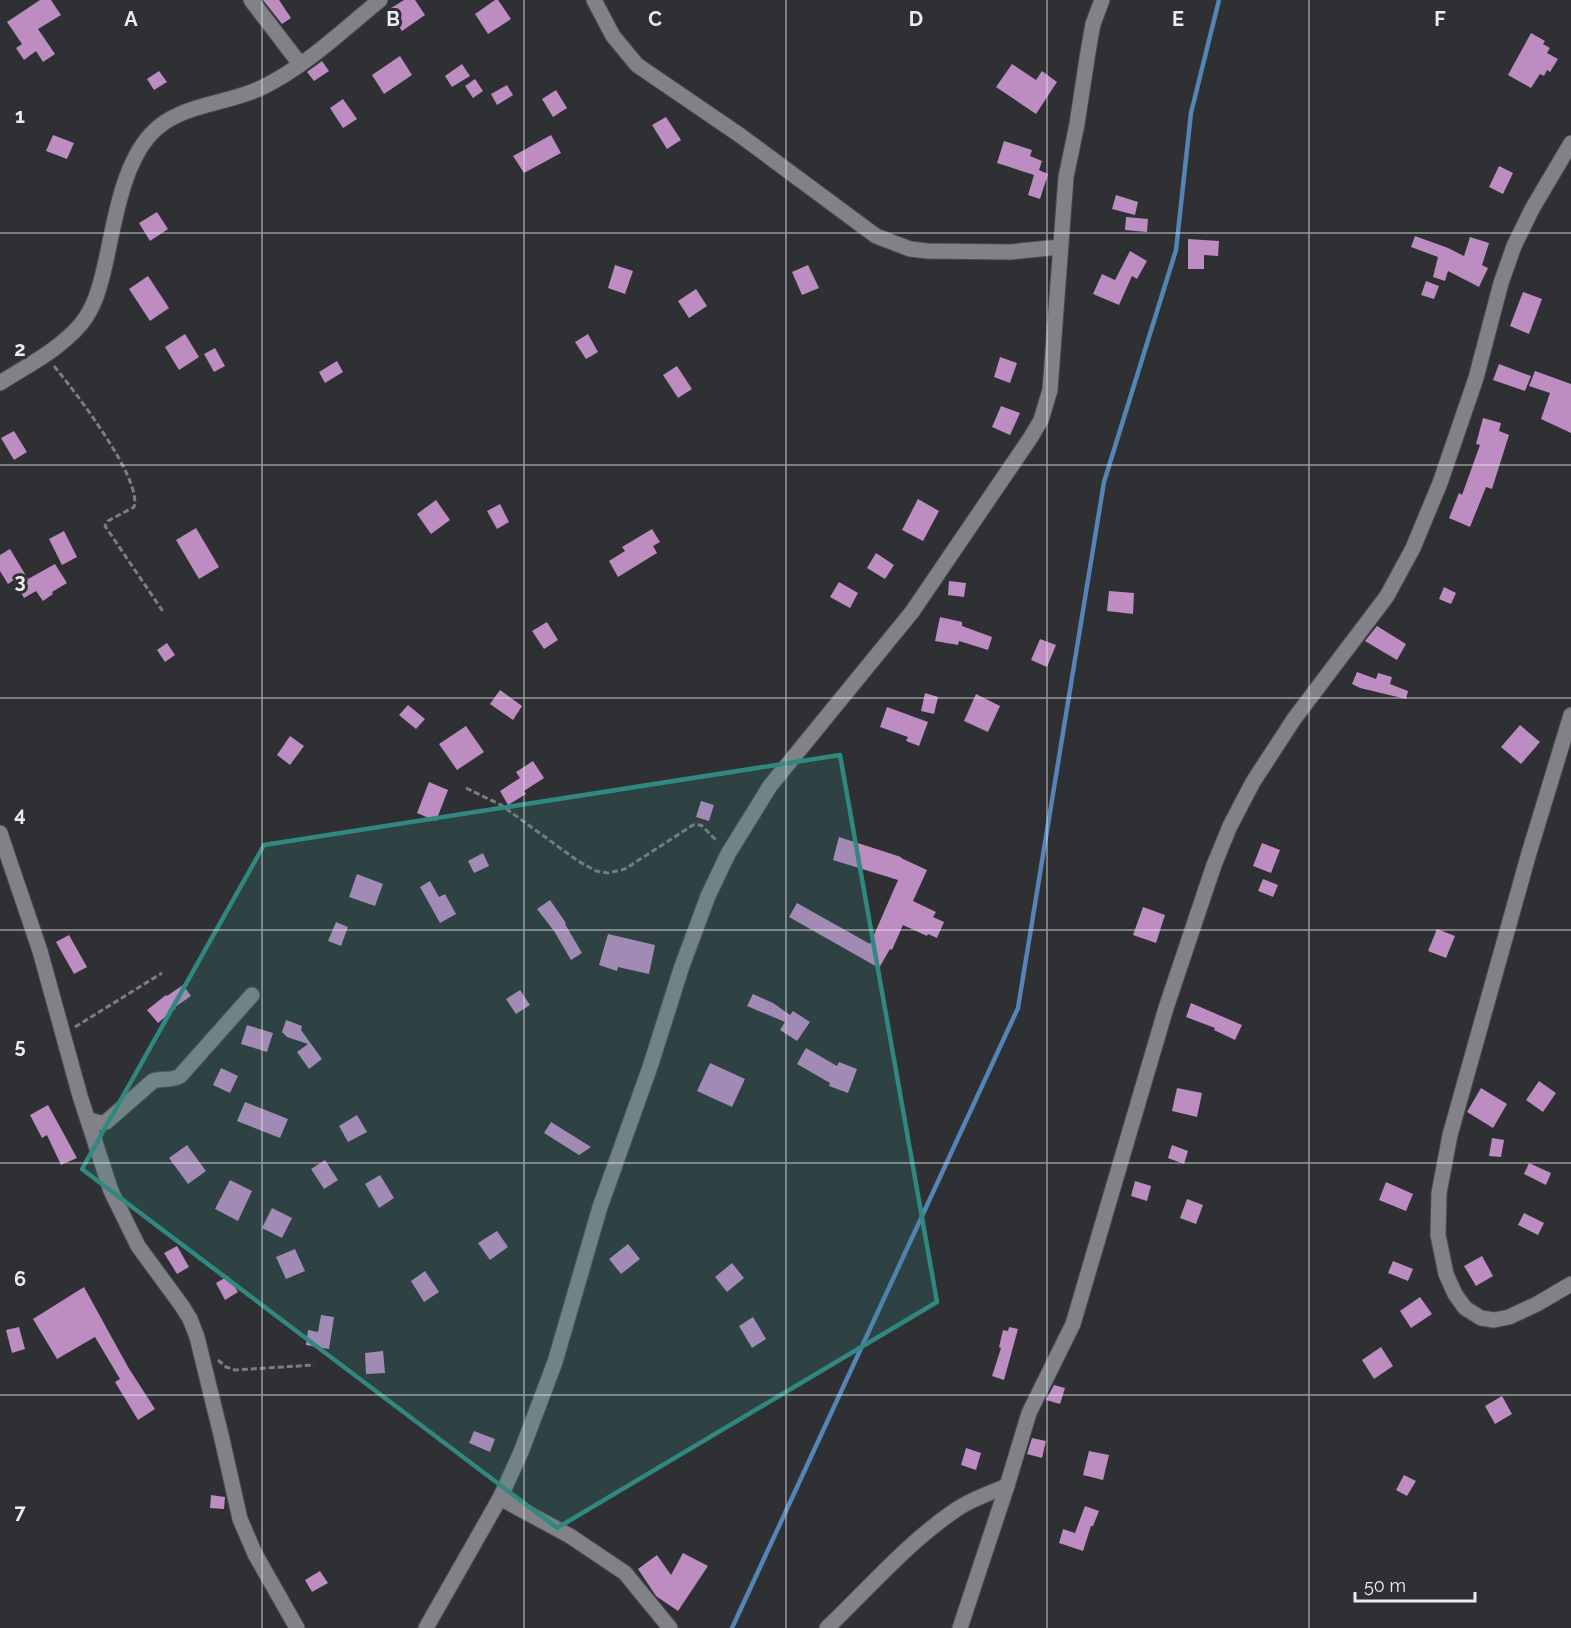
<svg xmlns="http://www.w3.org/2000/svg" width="1571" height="1628" viewBox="0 0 1571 1628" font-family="Raleway,sans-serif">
<rect width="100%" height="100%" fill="#2e3034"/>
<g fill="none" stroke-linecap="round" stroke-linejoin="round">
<!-- stream -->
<polyline stroke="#5584b6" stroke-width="4.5" points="732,1628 1018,1008 1104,482 1176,250 1191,113 1219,0"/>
</g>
<!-- building -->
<g fill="#bd8cc1">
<polygon points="40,0 51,0 61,15 38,29 55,54 43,62 36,51 24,60 16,48 22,44 7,22"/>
<polygon points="263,0 279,0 291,18 282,24"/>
<polygon points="404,0 415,0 425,15 402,31 388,10"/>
<polygon points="495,0 498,0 511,19 488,34 475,14"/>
<polygon points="1531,33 1545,41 1543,44 1550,48 1547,53 1558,59 1550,72 1547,70 1544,76 1540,74 1531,88 1508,75"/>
<polygon points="400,56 412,75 384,94 372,75"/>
<polygon points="322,61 329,71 314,81 307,72"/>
<polygon points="462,64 470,76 452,87 445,76"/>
<polygon points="1012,64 1036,80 1042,71 1057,82 1036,114 996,87"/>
<polygon points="159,71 167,82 154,90 147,79"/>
<polygon points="475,79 483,91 473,98 465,86"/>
<polygon points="507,85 513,95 497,105 491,94"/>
<polygon points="556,90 567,108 553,117 542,99"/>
<polygon points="343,99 357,119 343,128 330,108"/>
<polygon points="666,117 681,140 667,149 652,125"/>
<polygon points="53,135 74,143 67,159 46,151"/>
<polygon points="551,135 561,153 524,173 513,156"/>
<polygon points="1004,141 1032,150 1030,156 1042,161 1039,170 1048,174 1040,199 1028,195 1034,175 997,163"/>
<polygon points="1499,166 1513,173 1503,194 1489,187"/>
<polygon points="1116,195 1138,202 1135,215 1112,209"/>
<polygon points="157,212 168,229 150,241 139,223"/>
<polygon points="1126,217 1148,219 1147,232 1125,230"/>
<polygon points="1415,236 1448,248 1464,256 1470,237 1489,243 1482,265 1488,268 1479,287 1448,271 1445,281 1433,277 1438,257 1411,247"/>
<polygon points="1188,239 1219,241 1218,256 1204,255 1204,269 1188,269"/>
<polygon points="1130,251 1147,261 1137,279 1132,276 1119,305 1093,294 1102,274 1115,280"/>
<polygon points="615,265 633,271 625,294 608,288"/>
<polygon points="808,265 819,288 802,295 792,272"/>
<polygon points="148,276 169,308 150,321 129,289"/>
<polygon points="1426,281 1439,286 1434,299 1421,295"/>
<polygon points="696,289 707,306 689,318 678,301"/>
<polygon points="1523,292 1542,299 1529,334 1510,326"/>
<polygon points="185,334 199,357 179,370 165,347"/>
<polygon points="588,334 598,352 586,359 575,342"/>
<polygon points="215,348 225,366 214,372 204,354"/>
<polygon points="1000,357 1017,363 1010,383 994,377"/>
<polygon points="337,361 343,372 325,383 319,372"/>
<polygon points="1499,364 1531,376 1525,391 1493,380"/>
<polygon points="677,366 692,389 678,398 663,375"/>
<polygon points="1535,371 1571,384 1571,433 1541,419 1550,393 1529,386"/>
<polygon points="1001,406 1020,413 1010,435 992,427"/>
<polygon points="1483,418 1501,423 1499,431 1509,435 1492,489 1486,487 1470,527 1449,518 1459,493 1462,495 1480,445 1476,444"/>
<polygon points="14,431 27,452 14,460 1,438"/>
<polygon points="918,499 939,511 923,541 902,530"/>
<polygon points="436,500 450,520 431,534 417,514"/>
<polygon points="500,504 509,522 497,529 487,511"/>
<polygon points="196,528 219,567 199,579 176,540"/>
<polygon points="652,529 660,542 653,546 657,553 618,577 609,561 625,551 622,547"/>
<polygon points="64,531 77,557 62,565 49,539"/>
<polygon points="10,549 28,579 55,564 67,583 52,592 53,594 43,601 36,591 24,598 14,580 8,584 0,571 0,555"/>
<polygon points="876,553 894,565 885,579 867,568"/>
<polygon points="949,581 966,583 964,597 948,595"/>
<polygon points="839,582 858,593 850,608 830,597"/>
<polygon points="1444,587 1456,593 1451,604 1439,599"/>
<polygon points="1109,591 1134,593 1133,614 1107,611"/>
<polygon points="940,617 962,622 962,626 992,637 988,650 959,641 958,645 935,641"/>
<polygon points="547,622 558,640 544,649 532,631"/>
<polygon points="1377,626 1406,644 1397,660 1365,641"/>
<polygon points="1040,639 1056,645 1047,667 1031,660"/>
<polygon points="167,643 175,655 165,662 157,650"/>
<polygon points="1357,672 1376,679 1378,673 1392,677 1390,684 1408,691 1406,699 1360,688 1352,684"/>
<polygon points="500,690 522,706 513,720 490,704"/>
<polygon points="925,693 938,697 934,714 921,711"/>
<polygon points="976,694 1000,706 988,732 964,721"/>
<polygon points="408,705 425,719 416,729 399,715"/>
<polygon points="887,707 928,722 919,746 906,741 908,737 880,727"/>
<polygon points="1520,725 1540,742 1521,764 1501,747"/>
<polygon points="466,726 484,752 457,770 439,744"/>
<polygon points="290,736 304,746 290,765 277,755"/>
<polygon points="533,761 544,778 524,791 526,794 508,805 500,791 520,778 516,772"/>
<polygon points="429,782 448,790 436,821 417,813"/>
<polygon points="701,801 714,805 709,821 696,817"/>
<polygon points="839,837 901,857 901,858 927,870 913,901 936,912 933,917 944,922 937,938 928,934 927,936 903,925 892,950 890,949 879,968 789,917 797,903 870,944 898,880 833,860"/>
<polygon points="1262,843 1280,850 1271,873 1253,866"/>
<polygon points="483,853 489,866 474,873 468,861"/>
<polygon points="357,874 383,884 375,906 349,897"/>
<polygon points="1263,879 1278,885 1273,897 1258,891"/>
<polygon points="430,881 439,897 445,894 456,914 440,923 420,887"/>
<polygon points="550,900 566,923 565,924 582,953 571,960 554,931 537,909"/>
<polygon points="1143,907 1165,915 1156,943 1133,935"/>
<polygon points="336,922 348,927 341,946 328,941"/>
<polygon points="1437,929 1455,936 1446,958 1428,951"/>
<polygon points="608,934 655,945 649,974 618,967 617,971 599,965"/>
<polygon points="69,935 87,967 74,974 56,942"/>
<polygon points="183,985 191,996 175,1007 176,1008 158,1023 147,1010 166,995 167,996"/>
<polygon points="520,990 530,1005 516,1014 506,999"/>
<polygon points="753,994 773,1003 790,1015 793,1011 810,1022 797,1041 780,1030 785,1022 747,1006"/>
<polygon points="1191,1003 1242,1025 1235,1040 1214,1030 1215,1028 1186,1017"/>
<polygon points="286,1020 302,1026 301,1030 322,1059 309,1069 297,1052 308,1044 287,1037 282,1032"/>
<polygon points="247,1025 273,1033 267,1052 241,1044"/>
<polygon points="806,1048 837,1066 839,1062 857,1069 848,1093 829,1086 830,1083 797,1064"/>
<polygon points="710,1063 745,1079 732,1107 697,1091"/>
<polygon points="221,1068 238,1076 230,1093 213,1085"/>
<polygon points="1539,1081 1556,1093 1543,1112 1526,1100"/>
<polygon points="1177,1088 1202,1093 1197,1117 1172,1111"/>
<polygon points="1481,1088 1507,1104 1493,1128 1467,1112"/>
<polygon points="245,1102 288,1119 280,1138 237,1121"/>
<polygon points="48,1105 77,1158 61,1165 47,1135 42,1138 30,1115"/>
<polygon points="357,1115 367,1132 348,1142 339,1126"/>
<polygon points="551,1122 591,1147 579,1155 544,1133"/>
<polygon points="1492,1138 1504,1140 1501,1157 1489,1156"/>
<polygon points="187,1145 206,1171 188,1184 169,1158"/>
<polygon points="1172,1145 1188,1151 1184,1164 1168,1158"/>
<polygon points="325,1160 338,1180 324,1189 311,1169"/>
<polygon points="1529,1163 1551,1173 1546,1185 1524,1174"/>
<polygon points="380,1175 394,1198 379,1208 365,1184"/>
<polygon points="230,1180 252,1191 238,1221 215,1209"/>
<polygon points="1135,1181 1151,1186 1147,1201 1131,1196"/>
<polygon points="1386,1182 1413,1194 1406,1211 1379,1200"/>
<polygon points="1187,1199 1203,1205 1196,1224 1180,1218"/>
<polygon points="272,1208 292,1218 282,1238 262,1228"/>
<polygon points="1524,1213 1544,1223 1538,1235 1518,1225"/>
<polygon points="497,1231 508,1247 490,1260 478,1243"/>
<polygon points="628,1244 640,1259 621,1274 609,1259"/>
<polygon points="177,1246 189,1267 177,1274 164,1253"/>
<polygon points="295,1249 305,1271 286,1279 276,1257"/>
<polygon points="1482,1256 1493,1276 1476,1286 1464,1266"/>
<polygon points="1393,1261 1413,1269 1408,1281 1388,1273"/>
<polygon points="732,1263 744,1278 727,1292 715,1277"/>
<polygon points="425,1271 439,1292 424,1302 411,1281"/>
<polygon points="228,1276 238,1292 225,1300 216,1283"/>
<polygon points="84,1287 128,1367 155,1409 138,1420 115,1382 120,1379 95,1337 57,1359 33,1319"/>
<polygon points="1420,1297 1432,1314 1411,1328 1400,1311"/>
<polygon points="321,1315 334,1317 329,1349 306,1345 308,1330 318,1332"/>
<polygon points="753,1317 766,1339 752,1348 739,1326"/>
<polygon points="19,1327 25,1349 12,1353 6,1330"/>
<polygon points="1009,1327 1018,1329 1004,1380 992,1376 1001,1348 999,1347 1003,1330 1008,1331"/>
<polygon points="1381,1347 1393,1366 1374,1379 1362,1360"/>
<polygon points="383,1351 385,1373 366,1374 365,1353"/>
<polygon points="1054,1385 1065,1388 1060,1404 1046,1400"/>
<polygon points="1502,1396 1512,1414 1495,1424 1485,1406"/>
<polygon points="474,1431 495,1439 490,1452 469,1443"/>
<polygon points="1032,1438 1046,1441 1042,1458 1027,1454"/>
<polygon points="966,1448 981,1453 976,1470 961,1465"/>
<polygon points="1089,1451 1109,1455 1103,1480 1083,1475"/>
<polygon points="1404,1475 1416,1481 1407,1496 1396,1490"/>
<polygon points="211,1495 225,1497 224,1509 210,1508"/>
<polygon points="1085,1506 1099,1511 1093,1526 1091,1526 1083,1551 1059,1543 1063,1529 1075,1533"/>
<polygon points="683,1553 708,1566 678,1611 656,1596 638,1569 657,1555 671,1575"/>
<polygon points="320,1571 328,1583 312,1592 305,1580"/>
</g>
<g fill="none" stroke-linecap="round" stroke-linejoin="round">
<defs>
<g id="minor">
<polyline points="251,0 300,64"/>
<polyline points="594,0 613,36 637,65 741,136 876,236 910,249 928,251 1010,252 1060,247"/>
<path d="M0 383C28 365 59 350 81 324 95 307 100 286 105 265 114 225 122 165 151 134 179 103 228 105 263 87 306 66 343 30 380 0"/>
<polyline points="1571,715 1529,853 1450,1135 1439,1193 1438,1235 1446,1274 1455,1294 1465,1308 1481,1318 1494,1320 1509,1317 1537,1304 1571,1284"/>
<polyline points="0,833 40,951 80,1096 111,1191 138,1246 182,1306 190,1319 197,1337 222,1439 240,1519 255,1554 297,1628"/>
<path d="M89 1120 101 1123 106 1122 153 1081C162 1078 172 1081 180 1076L252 995"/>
<polyline points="500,1498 570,1536 625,1573 670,1628"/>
<path d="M827 1628C869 1588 908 1542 957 1509 972 1499 990 1493 1007 1486"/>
<polyline points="960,1628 1007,1486 1029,1413 1073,1324 1166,1008 1214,865 1230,826 1253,782 1294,719 1387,596 1413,548 1440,483 1476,378 1501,283 1514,246 1532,209 1571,143"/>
</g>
<polyline id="tertiary" points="426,1628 500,1498 521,1452 555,1362 600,1207 650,1067 682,966 708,896 728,854 770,786 912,612 1031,437 1041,420 1050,390 1066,177 1077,124 1088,52 1093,24 1102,0"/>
</defs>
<!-- minor casing -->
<use href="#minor" stroke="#4a4b4e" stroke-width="17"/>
<!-- tertiary casing -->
<use href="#tertiary" stroke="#4a4b4e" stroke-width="17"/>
<!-- path -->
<g stroke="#7c7d81" stroke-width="3" stroke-dasharray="6 3" stroke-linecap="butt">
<path d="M54 366C73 389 143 479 134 507L108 521 105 526 164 613"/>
<polyline points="466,788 501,805 578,861 596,871 608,873 625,869 693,825 701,825 717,841"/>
<polyline points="75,1027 162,973"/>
<polyline points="218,1360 226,1367 235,1370 314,1365"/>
</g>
<!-- minor -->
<use href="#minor" stroke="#818287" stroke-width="15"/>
<!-- tertiary -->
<use href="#tertiary" stroke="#818287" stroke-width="15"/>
</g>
<!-- marked area -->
<path fill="#308881" fill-opacity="0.2" stroke="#308881" stroke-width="4.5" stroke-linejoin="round" d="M840 755 937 1302 557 1528 82 1169 264 845Z"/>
<!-- grid -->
<path fill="none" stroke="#ebecef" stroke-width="1.5" stroke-opacity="0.55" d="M262 0V1628M524 0V1628M786 0V1628M1047 0V1628M1309 0V1628M0 233H1571M0 465H1571M0 698H1571M0 930H1571M0 1163H1571M0 1395H1571"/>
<g font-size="20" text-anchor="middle" font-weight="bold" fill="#ebecef" stroke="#2e3034" stroke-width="6" stroke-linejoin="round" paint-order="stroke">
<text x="131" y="26">A</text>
<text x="393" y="26">B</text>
<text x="655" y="26">C</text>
<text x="916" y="26">D</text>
<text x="1178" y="26">E</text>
<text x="1440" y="26">F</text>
<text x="20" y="123">1</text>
<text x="20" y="356">2</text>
<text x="20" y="588">3</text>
<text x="20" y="821">4</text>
<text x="20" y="1053">5</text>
<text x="20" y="1286">6</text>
<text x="20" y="1519">7</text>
</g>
<!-- scale -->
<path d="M1355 1592v9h120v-9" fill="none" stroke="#ebecef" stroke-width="3"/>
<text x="1364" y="1592" font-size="18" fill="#ebecef" stroke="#2e3034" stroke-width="4.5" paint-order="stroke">50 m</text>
</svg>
